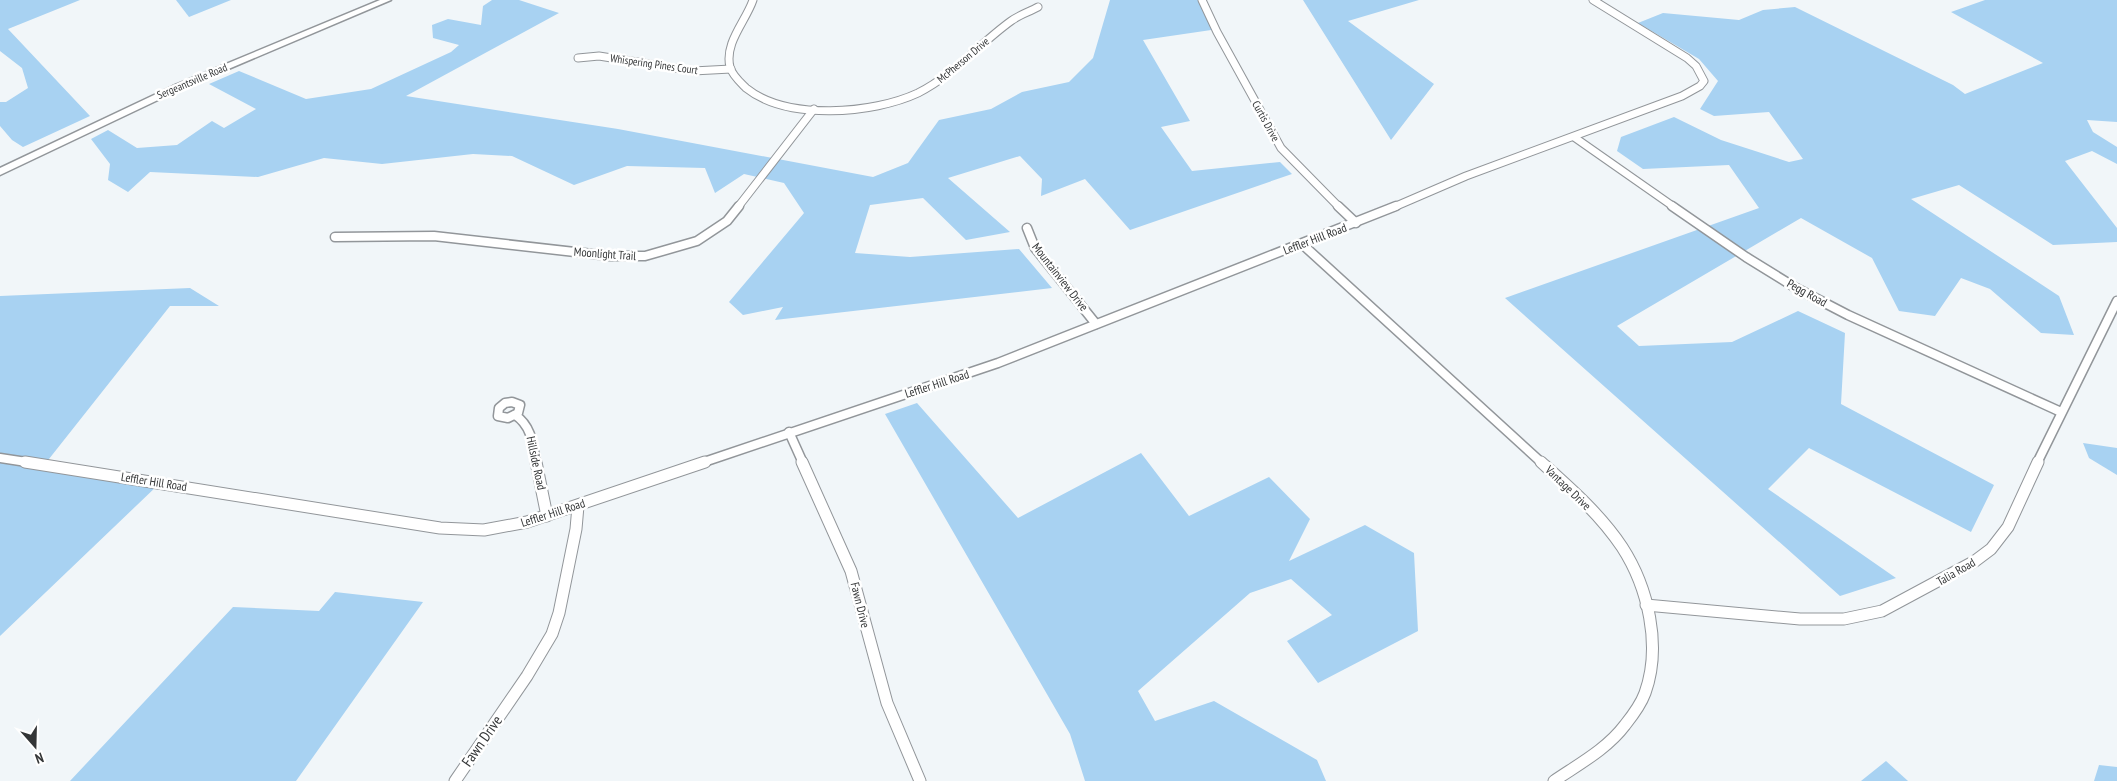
<svg xmlns="http://www.w3.org/2000/svg" width="2117" height="781" viewBox="0 0 2117 781" font-family="'PT Sans Narrow',sans-serif">
<rect width="100%" height="100%" fill="#f1f6f9"/>
<!-- green -->
<g fill="#a8d2f2">
<polygon points="0,0 80,0 8,29 90,116 23,147 12,140 0,126 0,102 6,102 28,88 22,68 0,51"/>
<polygon points="176,0 231,0 189,17"/>
<polygon points="492,0 519,0 559,13 406,96 618,129 873,177 908,163 939,120 991,109 1022,92 1069,82 1093,58 1110,0 1204,0 1218,29 1143,40 1190,121 1161,127 1192,171 1280,162 1292,174 1130,230 1085,179 1041,196 1042,179 1020,156 948,178 1010,232 966,240 923,198 870,205 855,253 910,257 1019,249 1052,288 775,320 783,307 743,315 729,302 804,213 784,183 744,174 715,193 705,168 627,166 574,185 512,156 473,154 382,164 324,158 258,177 150,172 128,192 108,180 110,164 91,139 108,130 137,148 177,145 212,121 224,128 256,109 209,84 239,71 306,99 371,89 451,52 459,45 433,38 432,25 448,19 481,25 483,6"/>
<polygon points="1303,0 1419,0 1348,21 1434,84 1391,140"/>
<polygon points="1985,0 2117,0 2117,122 2087,120 2093,132 2117,147 2117,164 2092,151 2065,161 2117,228 2117,242 2053,245 1959,185 1911,199 2059,296 2074,335 2041,333 1990,289 1961,278 1935,316 1899,311 1872,258 1801,218 1617,326 1639,346 1732,342 1798,311 1845,333 1841,404 1994,485 1971,532 1809,448 1768,489 1896,578 1840,596 1505,298 1759,208 1729,165 1643,169 1617,151 1621,137 1674,117 1721,140 1789,162 1803,159 1769,112 1714,116 1700,109 1718,81 1699,59 1638,23 1663,13 1739,20 1763,10 1795,7 1953,85 1965,94 2043,63 1951,12"/>
<polygon points="190,288 219,306 170,306 45,464 159,484 0,636 0,296"/>
<polygon points="917,403 1018,518 1141,453 1189,516 1269,477 1310,519 1289,561 1365,525 1414,553 1418,631 1318,683 1287,641 1332,615 1291,579 1250,593 1138,691 1155,721 1214,701 1317,760 1326,781 1085,781 1070,734 885,414"/>
<polygon points="2083,443 2117,448 2117,475 2089,458"/>
<polygon points="335,592 423,602 296,781 70,781 233,607 319,611"/>
<polygon points="1886,761 1908,781 1861,781"/>
<polygon points="2099,765 2117,767 2117,781 2094,781"/>
</g>
<g fill="none" stroke-linecap="round" stroke-linejoin="round">
<defs>
<g id="street-far2">
<path d="M753 0C746 21 724 43 730 67 732 75 740 82 746 88 787 121 873 114 918 93 954 75 979 44 1011 21 1019 15 1029 12 1038 7"/>
<polyline points="1202,0 1217,32 1281,148 1339,207"/>
<polyline points="578,58 599,56 693,71 731,69"/>
<polyline points="1574,137 1674,207"/>
<polyline points="738,207 814,109"/>
<polyline points="1394,207 1466,176 1682,96 1700,86 1704,81 1696,66 1687,58 1593,0"/>
</g>
<g id="street-far1">
<polyline points="1338,206 1356,223"/>
<polyline points="1672,206 1746,257 1796,288 1848,315 2061,412"/>
<polyline points="1027,228 1035,248 1096,324"/>
<polyline points="335,237 434,236 610,256 645,256 697,241 727,221 739,206"/>
<polyline points="1302,244 1542,463"/>
<polygon points="512,402 520,405 518,413 508,418 498,416 499,408 505,403"/>
<path d="M515 415C532 426 533 445 536 463"/>
<polyline points="789,432 803,463"/>
<polyline points="0,458 33,463"/>
<polyline points="701,463 998,363 1396,206"/>
<polyline points="2037,463 2117,301"/>
</g>
<g id="street">
<polyline points="25,462 440,528 484,530 527,522 705,462"/>
<polyline points="536,462 547,516"/>
<polyline points="802,462 851,571 887,703 920,781"/>
<path d="M1541 462C1570 488 1600 514 1622 547 1648 587 1662 646 1645 693 1641 704 1633 715 1625 725 1607 749 1579 764 1554 781"/>
<polyline points="1646,605 1800,619 1844,619 1882,611 1975,561 1991,549 2008,527 2038,462"/>
<polyline points="455,781 527,676 552,634 559,613 576,529 578,506"/>
</g>
<polygon id="secondary" points="380,0 391,0 179,90 0,175 0,168 173,86"/>
</defs>
<!-- street-far2 casing -->
<use href="#street-far2" stroke="#92969a" stroke-width="9"/>
<!-- street-far1 casing -->
<use href="#street-far1" stroke="#92969a" stroke-width="11"/>
<!-- street casing -->
<use href="#street" stroke="#92969a" stroke-width="13"/>
<!-- secondary casing -->
<use href="#secondary" stroke="#92969a" stroke-width="3"/>
<!-- street-far2 -->
<use href="#street-far2" stroke="#fff" stroke-width="7"/>
<!-- street-far1 -->
<use href="#street-far1" stroke="#fff" stroke-width="8"/>
<!-- street -->
<use href="#street" stroke="#fff" stroke-width="11"/>
<!-- secondary -->
<use href="#secondary" fill="#fff" fill-rule="evenodd"/>
</g>
<g text-anchor="middle" stroke-width="5" stroke-linejoin="round" paint-order="stroke">
<!-- far-street labels -->
<g font-size="11" fill="#343637" stroke="#fff">
<text transform="translate(963 60) rotate(-40)" y="4">McPherson Drive</text>
<text transform="translate(654 64) rotate(8)" y="4">Whispering Pines Court</text>
<text transform="translate(192 81) rotate(-23)" y="4">Sergeantsville Road</text>
<text transform="translate(1266 121) rotate(61)" y="4">Curtis Drive</text>
</g>
<!-- street labels -->
<g font-size="12" fill="#343637" stroke="#fff">
<text transform="translate(1315 239) rotate(-21)" y="4">Leffler Hill Road</text>
<text transform="translate(605 254) rotate(4)" y="4">Moonlight Trail</text>
<text transform="translate(1060 277) rotate(52)" y="4">Mountainview Drive</text>
<text transform="translate(1807 293) rotate(29)" y="4">Pegg Road</text>
<text transform="translate(937 384) rotate(-18)" y="4">Leffler Hill Road</text>
<text transform="translate(536 463) rotate(78)" y="4">Hillside Road</text>
<text transform="translate(154 482) rotate(9)" y="4">Leffler Hill Road</text>
<text transform="translate(1568 488) rotate(44)" y="4">Vantage Drive</text>
<text transform="translate(553 513) rotate(-18)" y="4">Leffler Hill Road</text>
<text transform="translate(1956 572) rotate(-30)" y="4">Talia Road</text>
<text transform="translate(860 605) rotate(76)" y="4">Fawn Drive</text>
</g>
<!-- near-street labels -->
<g font-size="15" fill="#343637" stroke="#fff">
<text transform="translate(482 741) rotate(-55)" y="5">Fawn Drive</text>
</g>
</g>
<!-- north arrow -->
<g transform="translate(35 746) rotate(160)" stroke="#ffffff" stroke-width="4" paint-order="stroke">
<path d="M0-4L9 19L0 12L-9 19Z" fill="#343637"/>
<text y="-8" font-size="14" font-weight="bold" text-anchor="middle" fill="#343637">N</text>
</g>
</svg>
